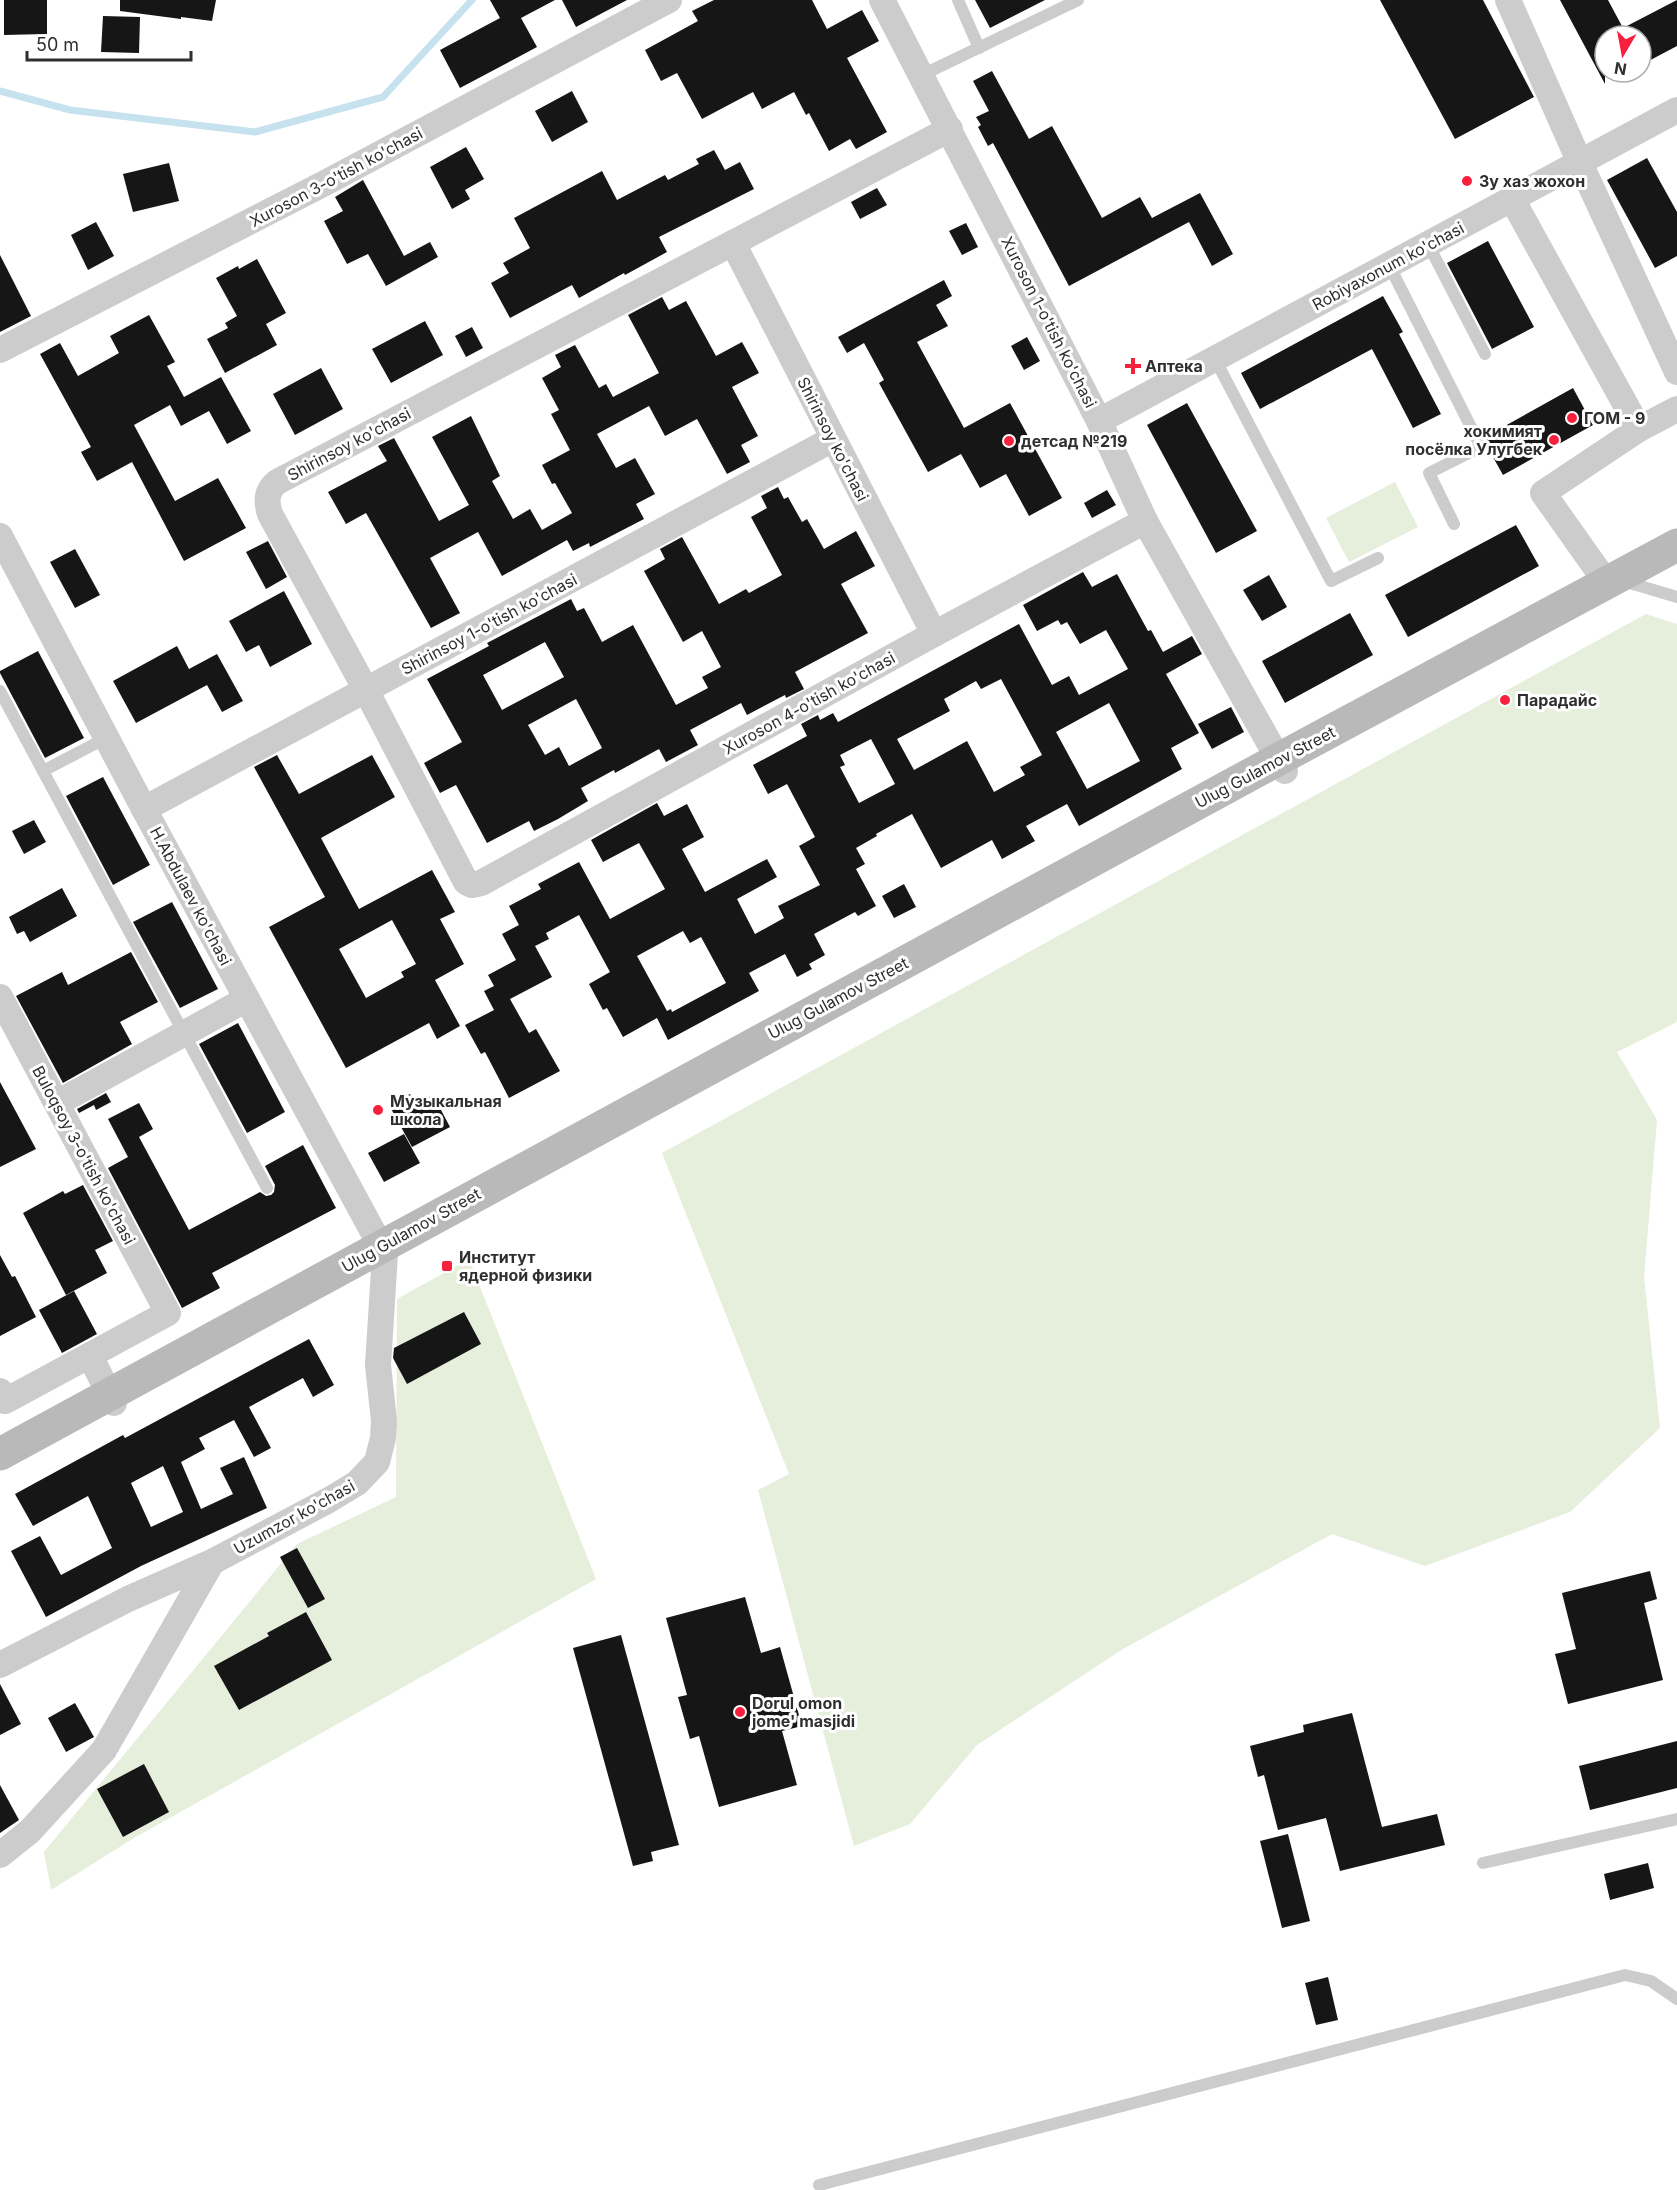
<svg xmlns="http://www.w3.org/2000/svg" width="1677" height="2190" viewBox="0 0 1677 2190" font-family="Inter,sans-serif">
<rect width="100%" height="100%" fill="#fff"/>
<!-- green -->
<g fill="#e6eedc">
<polygon points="1395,482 1418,527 1349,562 1326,518"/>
<polygon points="1646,614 1677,624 1677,1022 1617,1052 1657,1120 1644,1277 1660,1428 1570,1512 1425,1566 1332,1534 1123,1649 977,1745 910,1824 854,1846 758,1490 789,1474 662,1153"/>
<polygon points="469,1259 596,1579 134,1838 51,1890 44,1852 297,1544 396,1497 397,1299"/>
</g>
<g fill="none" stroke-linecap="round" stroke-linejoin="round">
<!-- stream -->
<polyline stroke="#c6e2ef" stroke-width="7" points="0,91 70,110 255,132 383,97 472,0"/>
</g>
<!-- building -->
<g fill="#161616" fill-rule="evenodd">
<polygon points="4,0 47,0 47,34 4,35"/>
<polygon points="120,0 216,0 212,21 181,17 181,19 120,11"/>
<polygon points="490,0 555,0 521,18 537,47 460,88 440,50 500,18"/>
<polygon points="562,0 627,0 576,27"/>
<polygon points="714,0 812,0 827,29 862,10 879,41 847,58 887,132 856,149 850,139 829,151 809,113 806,115 794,92 762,109 753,92 702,119 677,73 661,81 645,50 698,21 692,11"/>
<polygon points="975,0 1045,0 990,28"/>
<polygon points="1380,0 1483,0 1534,97 1455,139"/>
<polygon points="1560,0 1608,0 1623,28 1677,0 1677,46 1641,65 1641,36 1605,36 1605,84"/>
<polygon points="103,16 140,17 139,53 101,52"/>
<polygon points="992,71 1029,139 1052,126 1102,218 1140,197 1152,218 1200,193 1233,254 1212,266 1189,222 1069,286 993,143 988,146 978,127 981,125 976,117 989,111 973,81"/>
<polygon points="572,91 588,122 552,142 535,111"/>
<polygon points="466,147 484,179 465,190 470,199 452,209 430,167"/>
<polygon points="714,150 725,170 740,162 754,189 659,237 667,252 625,275 624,273 579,298 572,285 510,318 491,283 509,273 503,263 530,248 514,218 602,171 617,200 665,175 668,180 699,164 696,159"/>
<polygon points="1647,158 1677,212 1677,256 1655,268 1607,180"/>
<polygon points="169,163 179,201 133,212 123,174"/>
<polygon points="363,180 404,256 430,242 438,257 386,286 368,254 347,264 324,221 343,211 335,197"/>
<polygon points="877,188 887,205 860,219 851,202"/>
<polygon points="96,222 114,256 88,270 71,235"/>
<polygon points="966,223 978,247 962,255 949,231"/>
<polygon points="1488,241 1534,327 1492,349 1447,263"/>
<polygon points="0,255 31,316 0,332"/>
<polygon points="257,259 286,313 266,324 277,345 225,373 207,339 228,328 225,323 237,316 216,278 238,266 239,269"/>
<polygon points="944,280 952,296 936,305 948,326 917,342 964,428 1010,403 1062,498 1029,516 1006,474 980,488 961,454 928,472 879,383 884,380 864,343 847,353 838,337"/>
<polygon points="1383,296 1403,332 1399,334 1441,414 1413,428 1372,349 1260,409 1241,373"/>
<polygon points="662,297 669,310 686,301 716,356 742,342 759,373 732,387 758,436 741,445 750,462 727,474 697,419 665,436 649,406 597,434 616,468 635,458 655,494 636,504 644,519 590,547 589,543 573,551 567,540 502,576 478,532 430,558 460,613 431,628 366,513 346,524 328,492 387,461 378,446 394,438 439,521 469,505 432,437 471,416 500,476 492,481 513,519 530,509 542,530 572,513 555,483 552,484 542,465 570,450 551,414 559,410 542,378 561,367 555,355 575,345 599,388 606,384 613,397 659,373 628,315"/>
<polygon points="149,315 175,362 167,366 184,397 221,377 251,431 227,444 209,411 181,426 170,405 134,425 175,501 218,478 246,528 184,561 132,462 97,481 81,452 91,447 40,354 60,343 78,376 119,353 110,336"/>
<polygon points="425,321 443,355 391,383 372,349"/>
<polygon points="472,327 483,348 466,357 455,336"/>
<polygon points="1027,337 1040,361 1024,370 1011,346"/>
<polygon points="321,368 343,409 295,435 273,394"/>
<polygon points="1573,388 1593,425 1503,475 1489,450 1489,444 1485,437"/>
<polygon points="1187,403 1257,531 1216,553 1147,425"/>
<path d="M778 487 784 499 788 497 802 522 807 519 824 549 856 531 875 566 841 584 868 633 795 672 804 689 786 698 785 695 747 715 741 703 690 730 698 745 666 762 659 749 615 773 614 770 581 788 588 801 558 819 534 831 529 821 487 843 456 785 440 793 424 763 462 742 427 679 489 646 487 643 571 599 577 611 584 608 602 642 633 625 676 705 708 688 702 677 721 667 702 631 683 642 644 571 665 559 660 549 682 537 719 604 746 589 749 593 782 575 751 517 767 508 761 496ZM545 642 564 677 502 710 483 675ZM576 699 602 748 569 766 559 747 545 755 528 725Z"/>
<polygon points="1107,490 1116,505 1092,518 1084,503"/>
<polygon points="1516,525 1539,566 1408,637 1385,595"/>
<polygon points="268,541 287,577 266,589 246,552"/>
<polygon points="75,549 100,595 75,608 50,562"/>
<path d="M1083 572 1092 587 1117 574 1148 631 1151 630 1163 652 1192 636 1202 654 1166 674 1199 733 1171 748 1182 769 1079 826 1067 804 1026 826 1035 841 1002 859 992 840 941 868 912 814 876 834 877 836 856 848 865 864 856 869 876 906 858 916 855 912 814 934 825 955 809 964 812 969 797 977 785 954 749 973 759 991 668 1040 657 1018 623 1037 607 1008 603 1010 589 984 610 972 579 915 546 933 549 939 535 946 552 977 510 999 529 1033 536 1029 560 1071 509 1098 485 1052 481 1054 465 1025 494 1010 484 991 494 986 488 975 516 960 502 934 519 925 509 906 541 889 538 884 579 862 610 919 665 889 639 843 603 862 591 840 657 803 664 816 687 804 704 837 682 849 705 892 767 859 777 877 737 899 755 934 784 918 778 906 820 885 799 846 815 837 787 784 768 794 753 765 807 736 801 724 818 715 820 720 833 713 838 722 1019 624 1052 685 1069 676 1079 695 1128 669 1106 630 1080 644 1067 622 1061 625 1058 620 1037 631 1023 605ZM1001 679 1042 755 1020 767 1025 775 994 792 967 741 914 770 897 739 950 711 944 699 976 681 981 689ZM1109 703 1140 761 1087 789 1056 732ZM871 739 895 784 859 803 840 767 845 765 840 755ZM683 931 690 943 701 937 726 983 672 1012 671 1009 667 1011 637 956Z"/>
<polygon points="1269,575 1287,607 1262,621 1243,590"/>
<polygon points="284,591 312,644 270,667 259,645 246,652 229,621"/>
<polygon points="1350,613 1373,655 1285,703 1262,661"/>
<polygon points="177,646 189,669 217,654 243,701 222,712 207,685 136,723 113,681"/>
<polygon points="38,651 84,738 45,758 0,673 0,671"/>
<polygon points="1231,707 1244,732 1212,749 1198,724"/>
<path d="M277 755 299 794 372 755 395 797 321 838 359 909 432 870 455 912 440 919 464 964 435 980 460 1026 437 1039 429 1023 346 1068 269 927 325 897 254 767ZM392 920 416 964 401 972 404 977 366 998 339 949Z"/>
<polygon points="103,777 150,865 113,885 66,796"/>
<polygon points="34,820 46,842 24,854 12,831"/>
<polygon points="904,884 916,907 894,918 882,896"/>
<polygon points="62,888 77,916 30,942 24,931 17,934 9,917"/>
<polygon points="172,902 218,989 180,1008 133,922"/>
<polygon points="131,952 158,1002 120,1022 132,1044 63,1083 16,996 62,972 68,985"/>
<polygon points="238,1023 285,1112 247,1133 199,1044"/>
<polygon points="0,1082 36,1149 0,1167"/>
<polygon points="106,1093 111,1102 96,1110 94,1105 79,1113 77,1109"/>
<polygon points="410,1094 416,1104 433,1095 450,1127 412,1147 389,1105"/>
<polygon points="139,1103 153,1129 139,1137 189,1230 260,1192 266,1196 271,1195 274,1192 275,1185 265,1166 303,1145 336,1208 212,1273 220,1288 182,1308 108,1168 128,1157 108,1119"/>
<polygon points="404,1134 420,1163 384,1182 368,1153"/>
<polygon points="83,1185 113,1241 95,1250 107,1273 66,1295 23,1213 63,1191 65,1194"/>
<polygon points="0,1255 12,1277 15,1276 36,1317 0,1336"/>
<polygon points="74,1291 97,1334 62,1353 39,1310"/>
<polygon points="464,1312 481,1344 407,1384 393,1358 394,1348"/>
<path d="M309 1339 334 1385 313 1397 303 1378 249 1407 271 1448 254 1457 234 1420 199 1438 205 1449 181 1462 201 1509 233 1494 220 1468 244 1457 267 1508 141 1566 46 1617 11 1551 40 1536 61 1575 112 1548 88 1496 33 1526 15 1494 123 1435 125 1438ZM163 1466 183 1512 151 1527 131 1483Z"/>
<polygon points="297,1548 325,1599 308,1608 280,1557"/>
<polygon points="1650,1571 1657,1599 1644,1603 1663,1680 1568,1704 1555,1654 1576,1649 1562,1593"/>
<polygon points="745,1597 761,1653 780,1647 802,1726 782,1731 797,1785 719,1807 699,1736 690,1739 678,1697 687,1695 666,1618"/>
<polygon points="306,1612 332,1660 239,1710 214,1666 269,1636 267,1633"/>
<polygon points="621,1635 679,1845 651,1852 653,1861 633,1866 573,1648"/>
<polygon points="0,1684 21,1724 0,1735"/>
<polygon points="75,1703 94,1737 66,1752 48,1718"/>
<polygon points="1352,1713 1382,1827 1437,1814 1445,1845 1340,1871 1326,1818 1278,1830 1264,1775 1258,1777 1250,1746 1304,1732 1303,1725"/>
<polygon points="1677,1741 1677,1788 1590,1810 1579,1766"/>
<polygon points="144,1764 169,1812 123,1837 97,1789"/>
<polygon points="0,1785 19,1820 0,1833"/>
<polygon points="1288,1834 1310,1921 1282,1928 1260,1841"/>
<polygon points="1648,1863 1654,1888 1610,1900 1604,1874"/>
<polygon points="1328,1977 1338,2020 1316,2025 1305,1983"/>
</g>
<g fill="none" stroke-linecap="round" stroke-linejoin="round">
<!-- service -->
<g stroke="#ccc" stroke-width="12">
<polyline points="958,0 979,48"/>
<polyline points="922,75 1078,0"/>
<polyline points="1428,244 1485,354"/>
<polyline points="1389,265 1481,447 1429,473 1454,524"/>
<polyline points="1215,359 1331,581 1378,558"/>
<polyline points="1622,583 1630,583 1677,597"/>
<polyline points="0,691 267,1188"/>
<polyline points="43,771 106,738"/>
<polyline points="1483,1863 1677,1819"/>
<polyline points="819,2185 1625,1975 1651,1981 1677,1999"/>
</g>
<!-- minor -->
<g stroke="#ccc" stroke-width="26">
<polyline points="882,0 1099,421 1145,521 1285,771"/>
<polyline points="1508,0 1580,163 1677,372"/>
<path d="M950 129 277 482C266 491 266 501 270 514L366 690 466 882 472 885 481 883 934 634 1145 521"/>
<polyline points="1512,199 1639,429"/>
<polyline points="733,243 934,634"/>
<polyline points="0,350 325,183 669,0"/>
<polyline points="1099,421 1677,110"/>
<polyline points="0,536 144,809 385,1254 378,1365 384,1421 383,1438 377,1462 357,1483 329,1500 212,1562 128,1599 0,1665"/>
<polyline points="1606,582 1543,493 1639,429 1677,409"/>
<polyline points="144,809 833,439"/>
<polyline points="0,997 168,1313 5,1401 0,1391"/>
<polyline points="57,1103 247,999"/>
<polyline points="90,1356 114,1403"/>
<polyline points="0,1855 30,1831 104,1750 212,1562"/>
</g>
<!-- secondary -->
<polyline stroke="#b9b9b9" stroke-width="33" points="0,1454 1279,759 1677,545"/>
</g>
<!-- markers -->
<g fill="#f7213d" stroke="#fff" stroke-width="2">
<circle cx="1467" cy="181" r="6"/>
<path d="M1130 357h6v6h6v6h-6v6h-6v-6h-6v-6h6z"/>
<circle cx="1572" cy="418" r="6"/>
<circle cx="1554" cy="440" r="6"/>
<circle cx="1009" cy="441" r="6"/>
<circle cx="1505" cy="700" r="6"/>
<circle cx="378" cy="1110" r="6"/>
<rect x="441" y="1260" width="12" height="12" rx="3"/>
<circle cx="740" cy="1712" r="6"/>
</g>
<g text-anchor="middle" stroke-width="6" stroke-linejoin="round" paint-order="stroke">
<!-- street labels -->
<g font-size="16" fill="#2f2f2f" stroke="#fff">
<text transform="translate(336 177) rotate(-28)" y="6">Xuroson 3-o'tish ko'chasi</text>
<text transform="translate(1388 266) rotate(-28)" y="6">Robiyaxonum ko'chasi</text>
<text transform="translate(1049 322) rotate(63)" y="6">Хuroson 1-o'tish ko'chasi</text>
<text transform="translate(833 439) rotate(63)" y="6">Shirinsoy ko'chasi</text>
<text transform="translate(349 444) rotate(-28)" y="6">Shirinsoy ko'chasi</text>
<text transform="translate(489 624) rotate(-28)" y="6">Shirinsoy 1-o'tish ko'chasi</text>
<text transform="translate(809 703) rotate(-29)" y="6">Xuroson 4-o'tish ko'chasi</text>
<text transform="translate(1265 767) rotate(-28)" y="6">Ulug Gulamov Street</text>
<text transform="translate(191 896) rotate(62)" y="6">H.Abdulaev ko'chasi</text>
<text transform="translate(838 998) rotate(-28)" y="6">Ulug Gulamov Street</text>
<text transform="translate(84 1155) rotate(62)" y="6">Buloqsoy 3-o'tish ko'chasi</text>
<text transform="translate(411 1230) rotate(-29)" y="6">Ulug Gulamov Street</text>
<text transform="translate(294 1517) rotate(-29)" y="6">Uzumzor ko'chasi</text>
</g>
<!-- poi labels -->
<g font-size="16" font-weight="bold" fill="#2f2f2f" stroke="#fff" text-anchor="start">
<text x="1479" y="187">Зу хаз жохон</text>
<text x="1145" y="372">Аптека</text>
<text x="1584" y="424">ГОМ - 9</text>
<text x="1542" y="437" text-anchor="end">хокимият<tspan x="1542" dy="18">посёлка Улугбек</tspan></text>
<text x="1021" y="447">детсад №219</text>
<text x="1517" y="706">Парадайс</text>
<text x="390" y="1107">Музыкальная<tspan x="390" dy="18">школа</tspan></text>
<text x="459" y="1263">Институт<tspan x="459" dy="18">ядерной физики</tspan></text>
<text x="752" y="1709">Dorul omon<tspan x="752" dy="18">jome' masjidi</tspan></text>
</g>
</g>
<!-- north arrow -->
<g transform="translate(1623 54) rotate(190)"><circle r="28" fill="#ffffff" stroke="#acacac" stroke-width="1.5"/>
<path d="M0-4.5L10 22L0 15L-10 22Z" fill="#f7213d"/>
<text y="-9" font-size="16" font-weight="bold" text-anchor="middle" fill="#2f2f2f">N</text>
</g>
<!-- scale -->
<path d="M27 51v9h164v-9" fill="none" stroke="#2f2f2f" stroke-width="3"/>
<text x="36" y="51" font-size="18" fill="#2f2f2f" stroke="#ffffff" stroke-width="4.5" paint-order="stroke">50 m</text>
</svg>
